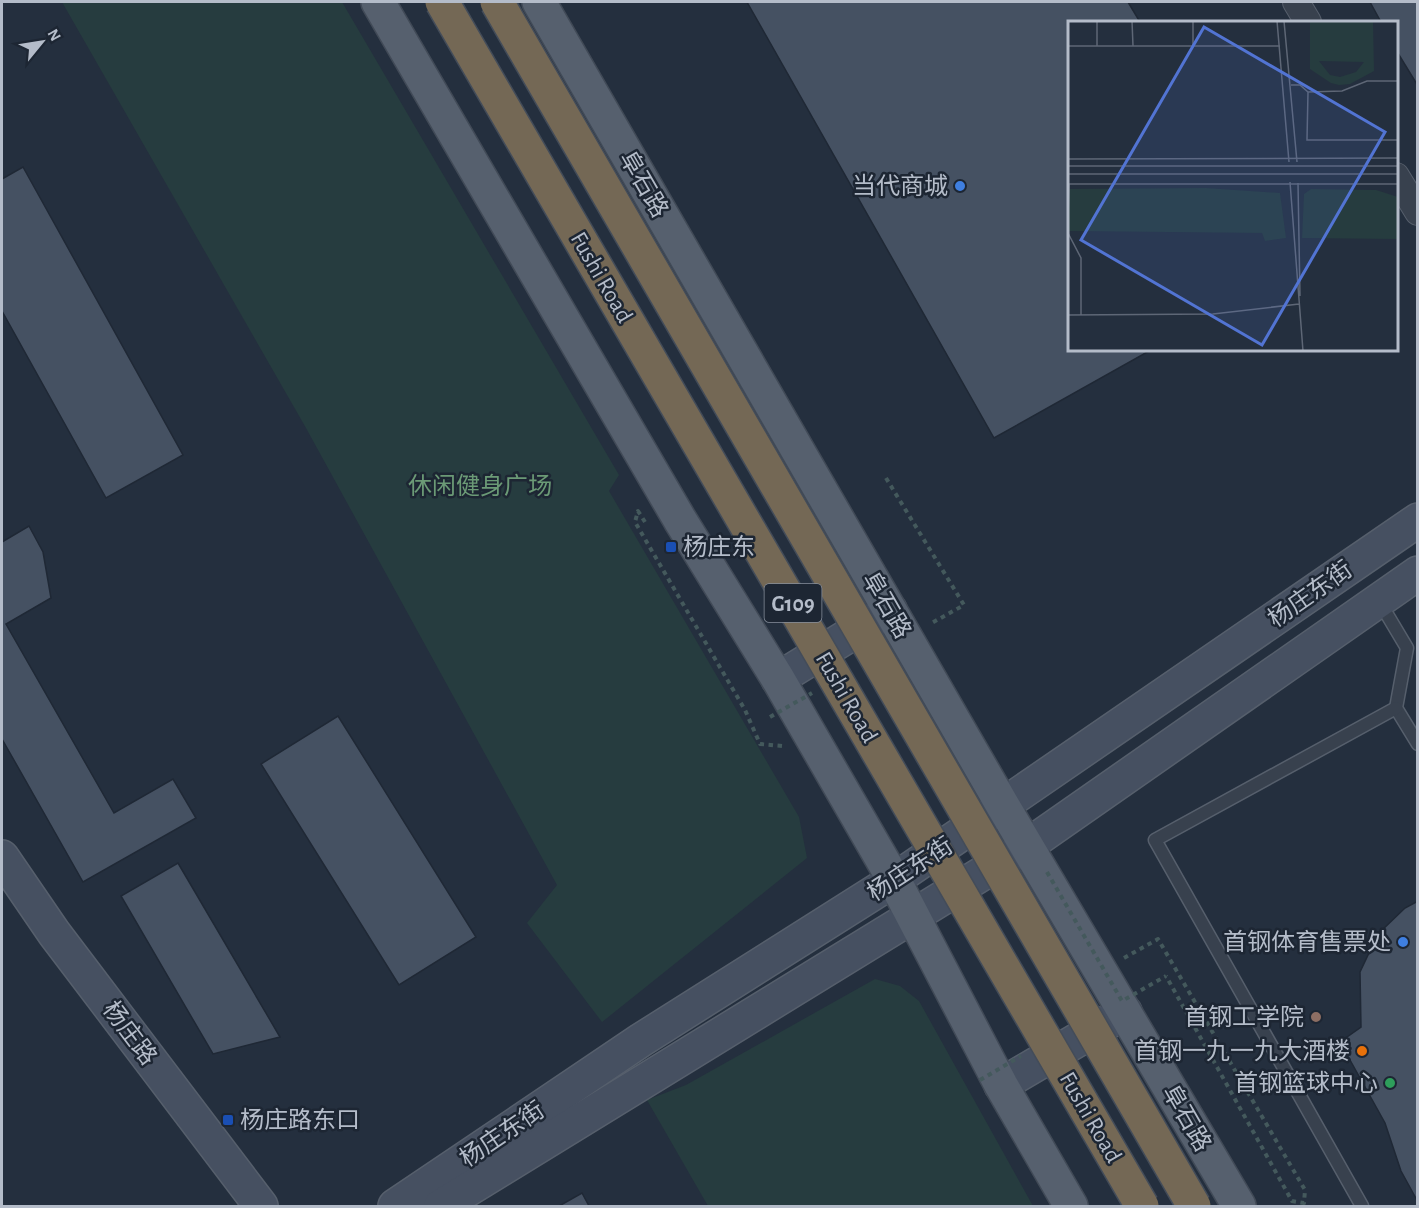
<svg xmlns="http://www.w3.org/2000/svg" width="1419" height="1208" viewBox="0 0 1419 1208" font-family="'Alegreya Sans','Noto Sans SC',sans-serif">
<rect width="100%" height="100%" fill="#242f3e"/>
<!-- green -->
<g fill="#263c3f">
<polygon points="62,2 342,2 619,475 609,491 799,817 807,858 602,1022 527,923 557,885 306,428"/>
<polygon points="875,979 900,986 919,1001 1033,1206 708,1206 647,1100 686,1085"/>
</g>
<!-- building -->
<g fill="#455162" stroke="#1f2835" stroke-width="1.5">
<polygon points="747,2 1128,2 1140,22 1070,22 1070,350 1151,350 994,438"/>
<polygon points="1370,2 1418,2 1418,86 1396,50 1396,22 1381,22"/>
<polygon points="23,167 183,455 106,498 2,311 2,179"/>
<polygon points="29,526 43,552 51,598 6,624 114,813 173,779 196,818 83,882 2,739 2,542"/>
<polygon points="338,716 476,937 399,985 261,764"/>
<polygon points="178,863 280,1037 213,1054 121,896"/>
<polygon points="1418,901 1418,1202 1401,1171 1385,1123 1340,1042 1361,1027 1360,972 1378,934 1405,908"/>
<polygon points="582,1193 589,1206 559,1206"/>
</g>
<g fill="none" stroke-linecap="round" stroke-linejoin="round">
<defs>
<g id="lane">
<polyline points="1379,601 1407,648 1396,708 1418,744"/>
<polyline points="1362,1206 1155,840 1396,708"/>
</g>
<g id="street">
<polyline points="1296,2 1308,22"/>
<polyline points="1396,176 1418,212"/>
</g>
<g id="secondary">
<polyline points="778,679 890,610"/>
<polyline points="2,857 54,933 261,1206"/>
<polyline points="1001,1085 1125,1012"/>
<polyline points="395,1206 641,1040 894,880 1418,520"/>
<polyline points="441,1206 1027,846 1418,573"/>
</g>
<g id="primary">
<polyline points="378,2 680,520 778,679 894,880 1001,1085 1071,1206"/>
<polyline points="539,2 1003,806 1239,1206"/>
</g>
</defs>
<!-- lane casing -->
<use href="#lane" stroke="#565f6c" stroke-width="15"/>
<!-- street casing -->
<use href="#street" stroke="#565f6c" stroke-width="28"/>
<!-- secondary casing -->
<use href="#secondary" stroke="#565f6c" stroke-width="36"/>
<!-- primary casing -->
<use href="#primary" stroke="#414a57" stroke-width="36"/>
<!-- path -->
<g stroke="#44595c" stroke-width="4" stroke-dasharray="4.5 4.5" stroke-linecap="butt">
<polyline points="886,478 964,605 930,624"/>
<polyline points="645,522 638,511 635,522 745,710 760,744 782,746"/>
<polyline points="1124,958 1158,939 1305,1190 1304,1203 1292,1201 1166,976"/>
</g>
<!-- lane -->
<use href="#lane" stroke="#38414e" stroke-width="12"/>
<!-- street -->
<use href="#street" stroke="#38414e" stroke-width="26"/>
<!-- secondary -->
<use href="#secondary" stroke="#465061" stroke-width="33"/>
<!-- primary -->
<use href="#primary" stroke="#56606e" stroke-width="33"/>
<defs>
<g id="highway-bridge">
<polyline points="442,2 1142,1206"/>
<polyline points="497,2 1194,1206"/>
</g>
</defs>
<!-- highway-bridge casing -->
<use href="#highway-bridge" stroke="#434c59" stroke-width="36" stroke-linecap="butt"/>
<!-- path-bridge -->
<g stroke="#44595c" stroke-width="4" stroke-dasharray="4.5 4.5" stroke-linecap="butt">
<polyline points="770,717 812,693"/>
<polyline points="1047,872 1122,1001 1166,976"/>
<polyline points="980,1080 1021,1056"/>
</g>
<!-- highway-bridge -->
<use href="#highway-bridge" stroke="#746855" stroke-width="33"/>
</g>
<!-- markers -->
<g fill="#3f7fe0" stroke="#1d2633" stroke-width="2">
<circle cx="960" cy="186" r="6"/>
<circle cx="1403" cy="942" r="6"/>
</g>
<g fill="#1a4fb4" stroke="#1d2633" stroke-width="2">
<rect x="665" y="541" width="12" height="12" rx="3"/>
<rect x="222" y="1114" width="12" height="12" rx="3"/>
</g>
<circle fill="#8d6e63" stroke="#1d2633" stroke-width="2" cx="1316" cy="1017" r="6"/>
<circle fill="#e8710a" stroke="#1d2633" stroke-width="2" cx="1362" cy="1051" r="6"/>
<circle fill="#2e9e5b" stroke="#1d2633" stroke-width="2" cx="1390" cy="1083" r="6"/>
<g text-anchor="middle" stroke-width="5" stroke-linejoin="round" paint-order="stroke">
<!-- shield labels -->
<rect fill="#1d2633" stroke="#878f9c" stroke-width="1.5" x="764.5" y="584" width="57" height="38" rx="4.5"/>
<g font-size="22" font-weight="bold" fill="#b4bcc9">
<text x="793" y="611">G109</text>
</g>
<!-- street labels -->
<g font-size="24" fill="#b4bcc9" stroke="#1d2633">
<text transform="translate(644 184) rotate(60)" y="8">阜石路</text>
<text transform="translate(602 277) rotate(60)" y="8">Fushi Road</text>
<text transform="translate(1310 594) rotate(-35)" y="8">杨庄东街</text>
<text transform="translate(887 605) rotate(60)" y="8">阜石路</text>
<text transform="translate(847 697) rotate(60)" y="8">Fushi Road</text>
<text transform="translate(910 869) rotate(-33)" y="8">杨庄东街</text>
<text transform="translate(130 1033) rotate(53)" y="8">杨庄路</text>
<text transform="translate(1091 1117) rotate(60)" y="8">Fushi Road</text>
<text transform="translate(1187 1118) rotate(60)" y="8">阜石路</text>
<text transform="translate(502 1134) rotate(-34)" y="8">杨庄东街</text>
</g>
<!-- poi labels -->
<g font-size="24" fill="#b4bcc9" stroke="#1d2633" text-anchor="end">
<text x="948" y="194">当代商城</text>
<text x="683" y="555" text-anchor="start">杨庄东</text>
<text x="1391" y="950">首钢体育售票处</text>
<text x="1304" y="1025">首钢工学院</text>
<text x="1350" y="1059">首钢一九一九大酒楼</text>
<text x="1378" y="1091">首钢篮球中心</text>
<text x="240" y="1128" text-anchor="start">杨庄路东口</text>
</g>
<!-- park labels -->
<g font-size="24" fill="#6b9a76" stroke="#1d2633">
<text x="480" y="494">休闲健身广场</text>
</g>
</g>
<!-- overview -->
<g transform="translate(1068 21)">
<rect width="330" height="330" fill="#242f3e"/>
<path d="M242 0H305L306 50 282 63 271 64 263 62 242 48ZM251 40 296 41 288 51 272 56 262 54ZM138 167 212 172 218 217 197 220 194 212 0 210V168ZM243 168 308 169 330 176V218L234 217 236 173Z" fill="#263c3f" fill-rule="evenodd"/>
<path fill="none" stroke="#5e6776" stroke-width="1.5" d="M29 0V25M64 0 65 25M125 0V25M209 0 221 141M216 0 229 141M0 25H212M223 64H232L240 71 274 70 299 60H330M240 71 239 119H330M0 138 330 137M0 145H330M0 153H330M222 161 235 330M230 162 232 275M0 163H330M0 196 1 163M0 212 13 237V294M0 294 145 293 231 283"/>
<path fill="#5274d3" fill-opacity="0.15" stroke="#5274d3" stroke-width="3" d="M136 6 317 111 194 324 13 219Z"/>
<rect width="330" height="330" fill="none" stroke="#b4bcc9" stroke-width="3"/>
</g>
<!-- border -->
<rect width="1419" height="1208" fill="none" stroke="#b4bcc9" stroke-width="6"/>
<!-- north arrow -->
<g transform="translate(42 42) rotate(60)" stroke="#1d2633" stroke-width="4.5" paint-order="stroke">
<path d="M0-4.5L10 22L0 15L-10 22Z" fill="#b4bcc9"/>
<text y="-9" font-size="16" font-weight="bold" text-anchor="middle" fill="#b4bcc9">N</text>
</g>
</svg>
